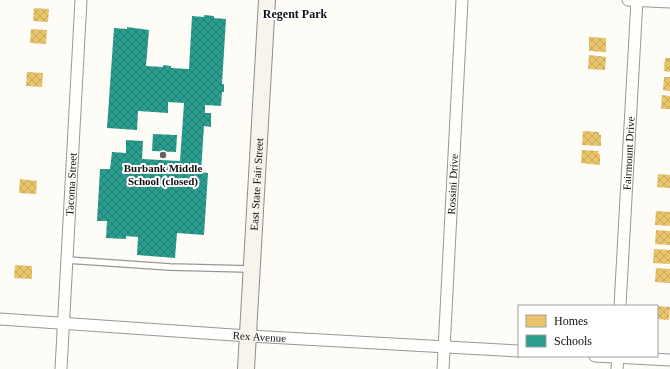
<svg xmlns="http://www.w3.org/2000/svg" width="670" height="369" viewBox="0 0 670 369" font-family="Georgia,serif">
<defs>
<pattern id="homes-cross-hatch" width="8" height="8" patternUnits="userSpaceOnUse"><rect width="8" height="8" fill="#e9c46a"/><path d="M0 0l8 8M0 8l8-8" fill="none" stroke="#c7a75b"/></pattern>
<pattern id="schools-cross-hatch" width="8" height="8" patternUnits="userSpaceOnUse"><rect width="8" height="8" fill="#2a9d8f"/><path d="M0 0l8 8M0 8l8-8" fill="none" stroke="#237f73"/></pattern>
</defs>
<rect width="100%" height="100%" fill="#fdfcf7"/>
<!-- homes -->
<g fill="url(#homes-cross-hatch)">
<polygon points="34,8 49,9 48,22 33,21"/>
<polygon points="31,29 47,30 46,44 30,43"/>
<polygon points="589,37 606,38 606,52 589,51"/>
<polygon points="589,55 606,57 605,70 588,69"/>
<polygon points="665,58 670,58 670,72 664,71"/>
<polygon points="27,72 43,73 42,87 26,86"/>
<polygon points="664,77 670,77 670,91 663,90"/>
<polygon points="662,95 670,96 670,109 661,109"/>
<polygon points="583,131 599,132 599,135 601,135 601,146 582,145"/>
<polygon points="582,150 599,151 598,154 600,154 600,165 581,163"/>
<polygon points="658,174 670,175 670,188 657,187"/>
<polygon points="20,179 37,181 36,194 19,193"/>
<polygon points="656,211 670,212 670,226 655,225"/>
<polygon points="656,230 670,231 670,245 655,244"/>
<polygon points="654,249 670,250 670,264 653,263"/>
<polygon points="15,265 32,266 32,279 14,278"/>
<polygon points="656,268 670,269 670,283 655,282"/>
<polygon points="657,306 670,307 669,320 657,319"/>
</g>
<!-- schools -->
<g fill="url(#schools-cross-hatch)">
<polygon points="204,15 214,16 214,18 226,19 222,84 224,84 224,92 222,92 221,106 205,105 205,113 211,113 211,127 204,126 201,172 208,173 204,235 177,233 175,258 137,255 138,237 126,236 126,239 106,238 107,221 97,221 100,169 110,169 112,152 126,153 126,140 143,141 142,159 180,161 184,103 168,102 168,113 138,111 137,130 107,128 114,28 127,29 127,27 149,30 146,66 163,67 163,65 171,66 171,68 189,69 192,16 204,17"/>
<polygon points="153,134 177,135 176,152 152,151"/>
</g>
<g fill="none" stroke-linecap="round" stroke-linejoin="round">
<defs>
<polyline id="lane" points="67,260 170,267 250,269"/>
<g id="street">
<polyline points="628,0 670,2"/>
<path id="s1" d="M620 306 637 0"/>
<path id="s2" d="M0 319 248 336 519 351"/>
<polyline points="595,356 670,360"/>
<path id="s3" d="M61 369 81 0"/>
<path id="s4" d="M443 369 462 0"/>
<polyline points="617,369 618,356"/>
</g>
<g id="secondary">
<path id="s5" d="M246 369 267 0"/>
</g>
</defs>
<!-- lane casing -->
<use href="#lane" stroke="#979795" stroke-width="8"/>
<!-- street casing -->
<use href="#street" stroke="#979795" stroke-width="13"/>
<!-- secondary casing -->
<use href="#secondary" stroke="#8e8d8b" stroke-width="18"/>
<!-- lane -->
<use href="#lane" stroke="#fffffe" stroke-width="5.5"/>
<!-- street -->
<use href="#street" stroke="#fffffe" stroke-width="11"/>
<!-- secondary -->
<use href="#secondary" stroke="#f6f4eb" stroke-width="16"/>
</g>
<!-- markers -->
<circle fill="#646362" stroke="#fff" stroke-width="1.5" cx="163" cy="155" r="4"/>
<g text-anchor="middle" stroke-width="4" stroke-linejoin="round" paint-order="stroke">
<!-- street labels -->
<g font-size="11" fill="#111" stroke="#fff">
<text dy="4" stroke="none"><textPath href="#s1" startOffset="153">Fairmount Drive</textPath></text>
<text dy="4" stroke="none"><textPath href="#s3" startOffset="185">Tacoma Street</textPath></text>
<text dy="4" stroke="none"><textPath href="#s5" startOffset="185">East State Fair Street</textPath></text>
<text dy="4" stroke="none"><textPath href="#s4" startOffset="185">Rossini Drive</textPath></text>
<text dy="4" stroke="none"><textPath href="#s2" startOffset="260">Rex Avenue</textPath></text>
</g>
<!-- poi labels -->
<g font-size="11" font-weight="bold" fill="#111" stroke="#fff">
<text x="163" y="172">Burbank Middle<tspan x="163" dy="13">School (closed)</tspan></text>
</g>
<!-- neighbourhood labels -->
<g font-size="12" font-weight="bold" fill="#111" stroke="#fff">
<text x="295" y="18">Regent Park</text>
</g>
</g>
<!-- legend -->
<rect x="518" y="305" width="140" height="52" fill="#ffffff" stroke="#a0a0a0"/>
<rect x="526" y="315" width="20" height="12" fill="#e9c46a" stroke="#a0a0a0"/>
<text x="554" y="325" font-size="12" fill="#111111">Homes</text>
<rect x="526" y="335" width="20" height="12" fill="#2a9d8f" stroke="#a0a0a0"/>
<text x="554" y="345" font-size="12" fill="#111111">Schools</text>
</svg>
